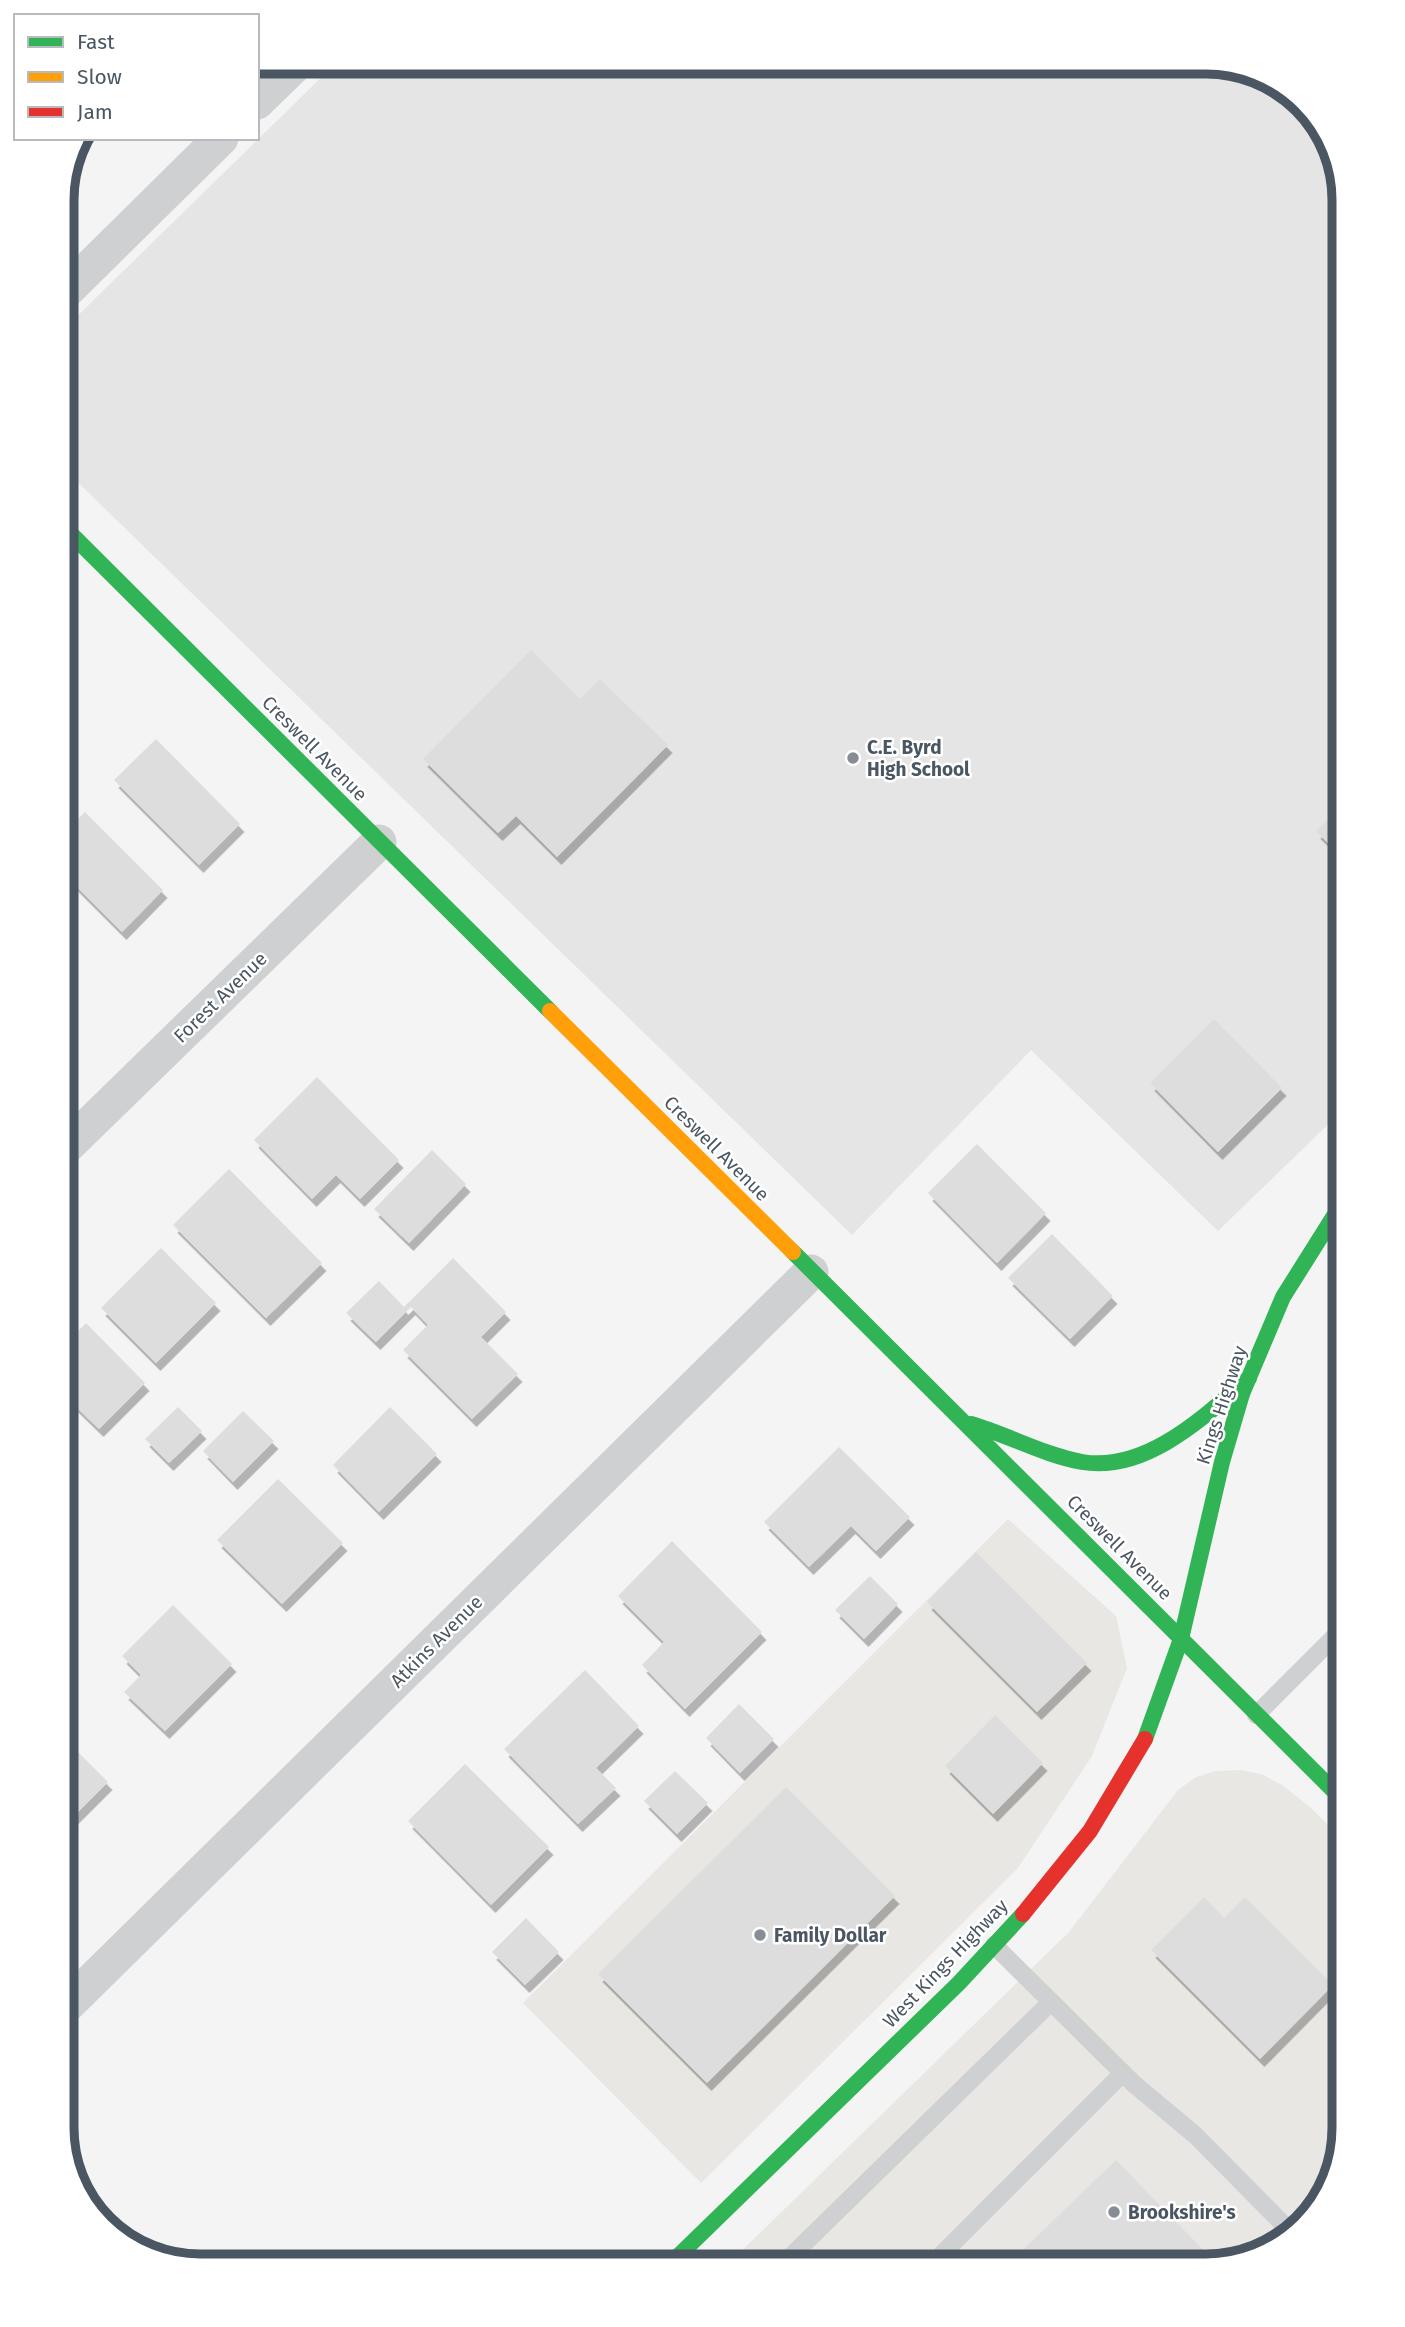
<svg xmlns="http://www.w3.org/2000/svg" width="1405" height="2327" viewBox="0 0 1405 2327" font-family="'Fira Sans',sans-serif">
<defs>
<filter id="shadow"><feDropShadow dx="4.5" dy="8" stdDeviation="0" flood-color="#0004"/></filter>
</defs>
<rect width="100%" height="100%" fill="#f4f4f4"/>
<!-- commercial -->
<g fill="#e8e7e3">
<polygon points="1008,1519 1116,1616 1127,1668 1092,1756 1018,1868 701,2183 523,2003"/>
<polygon points="1240,1770 1261,1774 1282,1785 1310,1807 1344,1841 1344,2128 1321,2204 1266,2252 1206,2266 726,2266 1069,1932 1178,1790 1196,1777 1216,1771"/>
</g>
<!-- education -->
<polygon fill="#e6e5e6" points="338,61 1215,62 1283,85 1330,139 1344,199 1344,1109 1218,1231 1031,1050 852,1235 61,466 62,331"/>
<!-- building -->
<g fill="#ddddde" filter="url(#shadow)">
<polygon points="531,650 580,699 600,679 668,745 557,857 516,816 498,833 423,759"/>
<polygon points="156,739 240,824 199,865 114,780"/>
<polygon points="1344,803 1344,859 1316,831"/>
<polygon points="85,812 163,890 122,932 61,871 61,836"/>
<polygon points="1214,1019 1282,1088 1218,1152 1150,1083"/>
<polygon points="317,1077 399,1160 360,1199 336,1175 312,1199 254,1140"/>
<polygon points="977,1144 1046,1213 997,1263 928,1193"/>
<polygon points="432,1150 466,1184 409,1243 374,1209"/>
<polygon points="229,1169 322,1263 266,1318 173,1225"/>
<polygon points="1052,1234 1113,1296 1070,1339 1008,1278"/>
<polygon points="161,1248 216,1303 156,1363 101,1308"/>
<polygon points="453,1258 506,1312 481,1337 518,1374 472,1419 403,1350 428,1325 411,1307 376,1342 346,1313 379,1281 404,1307"/>
<polygon points="86,1323 145,1383 99,1429 61,1392 61,1348"/>
<polygon points="178,1407 202,1431 169,1463 145,1439"/>
<polygon points="390,1407 437,1454 379,1512 333,1465"/>
<polygon points="243,1411 274,1441 233,1482 203,1451"/>
<polygon points="839,1447 910,1517 876,1551 851,1526 809,1567 764,1522"/>
<polygon points="278,1479 343,1543 282,1604 217,1540"/>
<polygon points="672,1541 762,1632 685,1709 642,1665 664,1642 618,1596"/>
<polygon points="976,1552 1087,1663 1037,1712 927,1602"/>
<polygon points="870,1576 898,1604 864,1639 835,1610"/>
<polygon points="173,1605 232,1664 165,1731 124,1692 141,1675 122,1656"/>
<polygon points="585,1670 639,1726 596,1768 616,1788 578,1824 504,1749"/>
<polygon points="739,1704 774,1739 740,1773 706,1738"/>
<polygon points="995,1715 1043,1763 993,1814 945,1766"/>
<polygon points="61,1735 108,1782 61,1829"/>
<polygon points="465,1764 549,1847 491,1905 408,1821"/>
<polygon points="675,1771 708,1803 677,1834 644,1801"/>
<polygon points="786,1787 895,1896 707,2083 598,1974"/>
<polygon points="1204,1897 1224,1918 1245,1897 1333,1985 1260,2059 1151,1950"/>
<polygon points="526,1918 559,1952 525,1985 492,1952"/>
<polygon points="1116,2160 1216,2263 1006,2266"/>
</g>
<g fill="none" stroke-linecap="round" stroke-linejoin="round">
<!-- lane -->
<g stroke="#ced0d2" stroke-width="18">
<polyline points="1256,1715 1344,1627"/>
<polyline points="994,1945 1134,2084 1195,2135 1290,2231"/>
<polyline points="781,2266 1051,2002"/>
<polyline points="930,2266 1123,2073"/>
</g>
<!-- street -->
<g stroke="#ced0d2" stroke-width="35">
<polyline points="257,102 299,61"/>
<polyline points="62,295 221,138"/>
<polyline points="61,1152 379,842"/>
<polyline points="61,2011 811,1272"/>
</g>
<!-- fast -->
<g stroke="#30b455" stroke-width="16">
<polyline points="61,524 550,1011"/>
<polyline points="793,1252 1344,1801"/>
<path d="M971 1424C1008 1435 1044 1455 1082 1462 1146 1473 1205 1416 1249 1378"/>
<polyline points="1145,1739 1181,1639 1222,1462 1242,1394 1283,1297 1344,1200"/>
<polyline points="668,2266 959,1983 1023,1914"/>
</g>
<!-- slow -->
<polyline stroke="#ff9f0a" stroke-width="16" points="550,1011 793,1252"/>
<!-- jam -->
<polyline stroke="#e5322d" stroke-width="16" points="1023,1914 1090,1831 1145,1739"/>
</g>
<!-- markers -->
<g fill="#868d94" stroke="#fff" stroke-width="2.5">
<circle cx="853" cy="758" r="7"/>
<circle cx="760" cy="1935" r="7"/>
<circle cx="1114" cy="2212" r="7"/>
</g>
<g text-anchor="middle" stroke-width="5" stroke-linejoin="round" paint-order="stroke">
<!-- poi labels -->
<g font-size="19" font-weight="bold" fill="#4a5661" stroke="#fff" text-anchor="start">
<text x="867" y="754">C.E. Byrd<tspan x="867" dy="22">High School</tspan></text>
<text x="774" y="1942">Family Dollar</text>
<text x="1128" y="2219">Brookshire's</text>
</g>
<!-- street labels -->
<g font-size="19" fill="#4a5661" stroke="#fff">
<text transform="translate(315 748) rotate(45)" y="7">Creswell Avenue</text>
<text transform="translate(220 997) rotate(-44)" y="7">Forest Avenue</text>
<text transform="translate(717 1148) rotate(45)" y="7">Creswell Avenue</text>
<text transform="translate(1221 1405) rotate(-72)" y="7">Kings Highway</text>
<text transform="translate(1120 1547) rotate(45)" y="7">Creswell Avenue</text>
<text transform="translate(436 1641) rotate(-45)" y="7">Atkins Avenue</text>
<text transform="translate(945 1963) rotate(-46)" y="7">West Kings Highway</text>
</g>
</g>
<!-- crop -->
<path d="M0 0H1405V2327H0ZM200 74H1206A126 126 0 0 1 1332 200V2128A126 126 0 0 1 1206 2254H200A126 126 0 0 1 74 2128V200A126 126 0 0 1 200 74Z" fill="#fff" fill-rule="evenodd"/>
<path fill="none" stroke="#4a5661" stroke-width="9" d="M200 74H1206A126 126 0 0 1 1332 200V2128A126 126 0 0 1 1206 2254H200A126 126 0 0 1 74 2128V200A126 126 0 0 1 200 74Z"/>
<!-- legend -->
<rect x="14" y="14" width="245" height="126" fill="#ffffff" stroke="#b7bbc0" stroke-width="2"/>
<rect x="28" y="37" width="35" height="10" fill="#30b455" stroke="#b7bbc0" stroke-width="2"/>
<text x="77" y="49" font-size="21" fill="#4a5661">Fast</text>
<rect x="28" y="72" width="35" height="10" fill="#ff9f0a" stroke="#b7bbc0" stroke-width="2"/>
<text x="77" y="84" font-size="21" fill="#4a5661">Slow</text>
<rect x="28" y="107" width="35" height="10" fill="#e5322d" stroke="#b7bbc0" stroke-width="2"/>
<text x="77" y="119" font-size="21" fill="#4a5661">Jam</text>
</svg>
